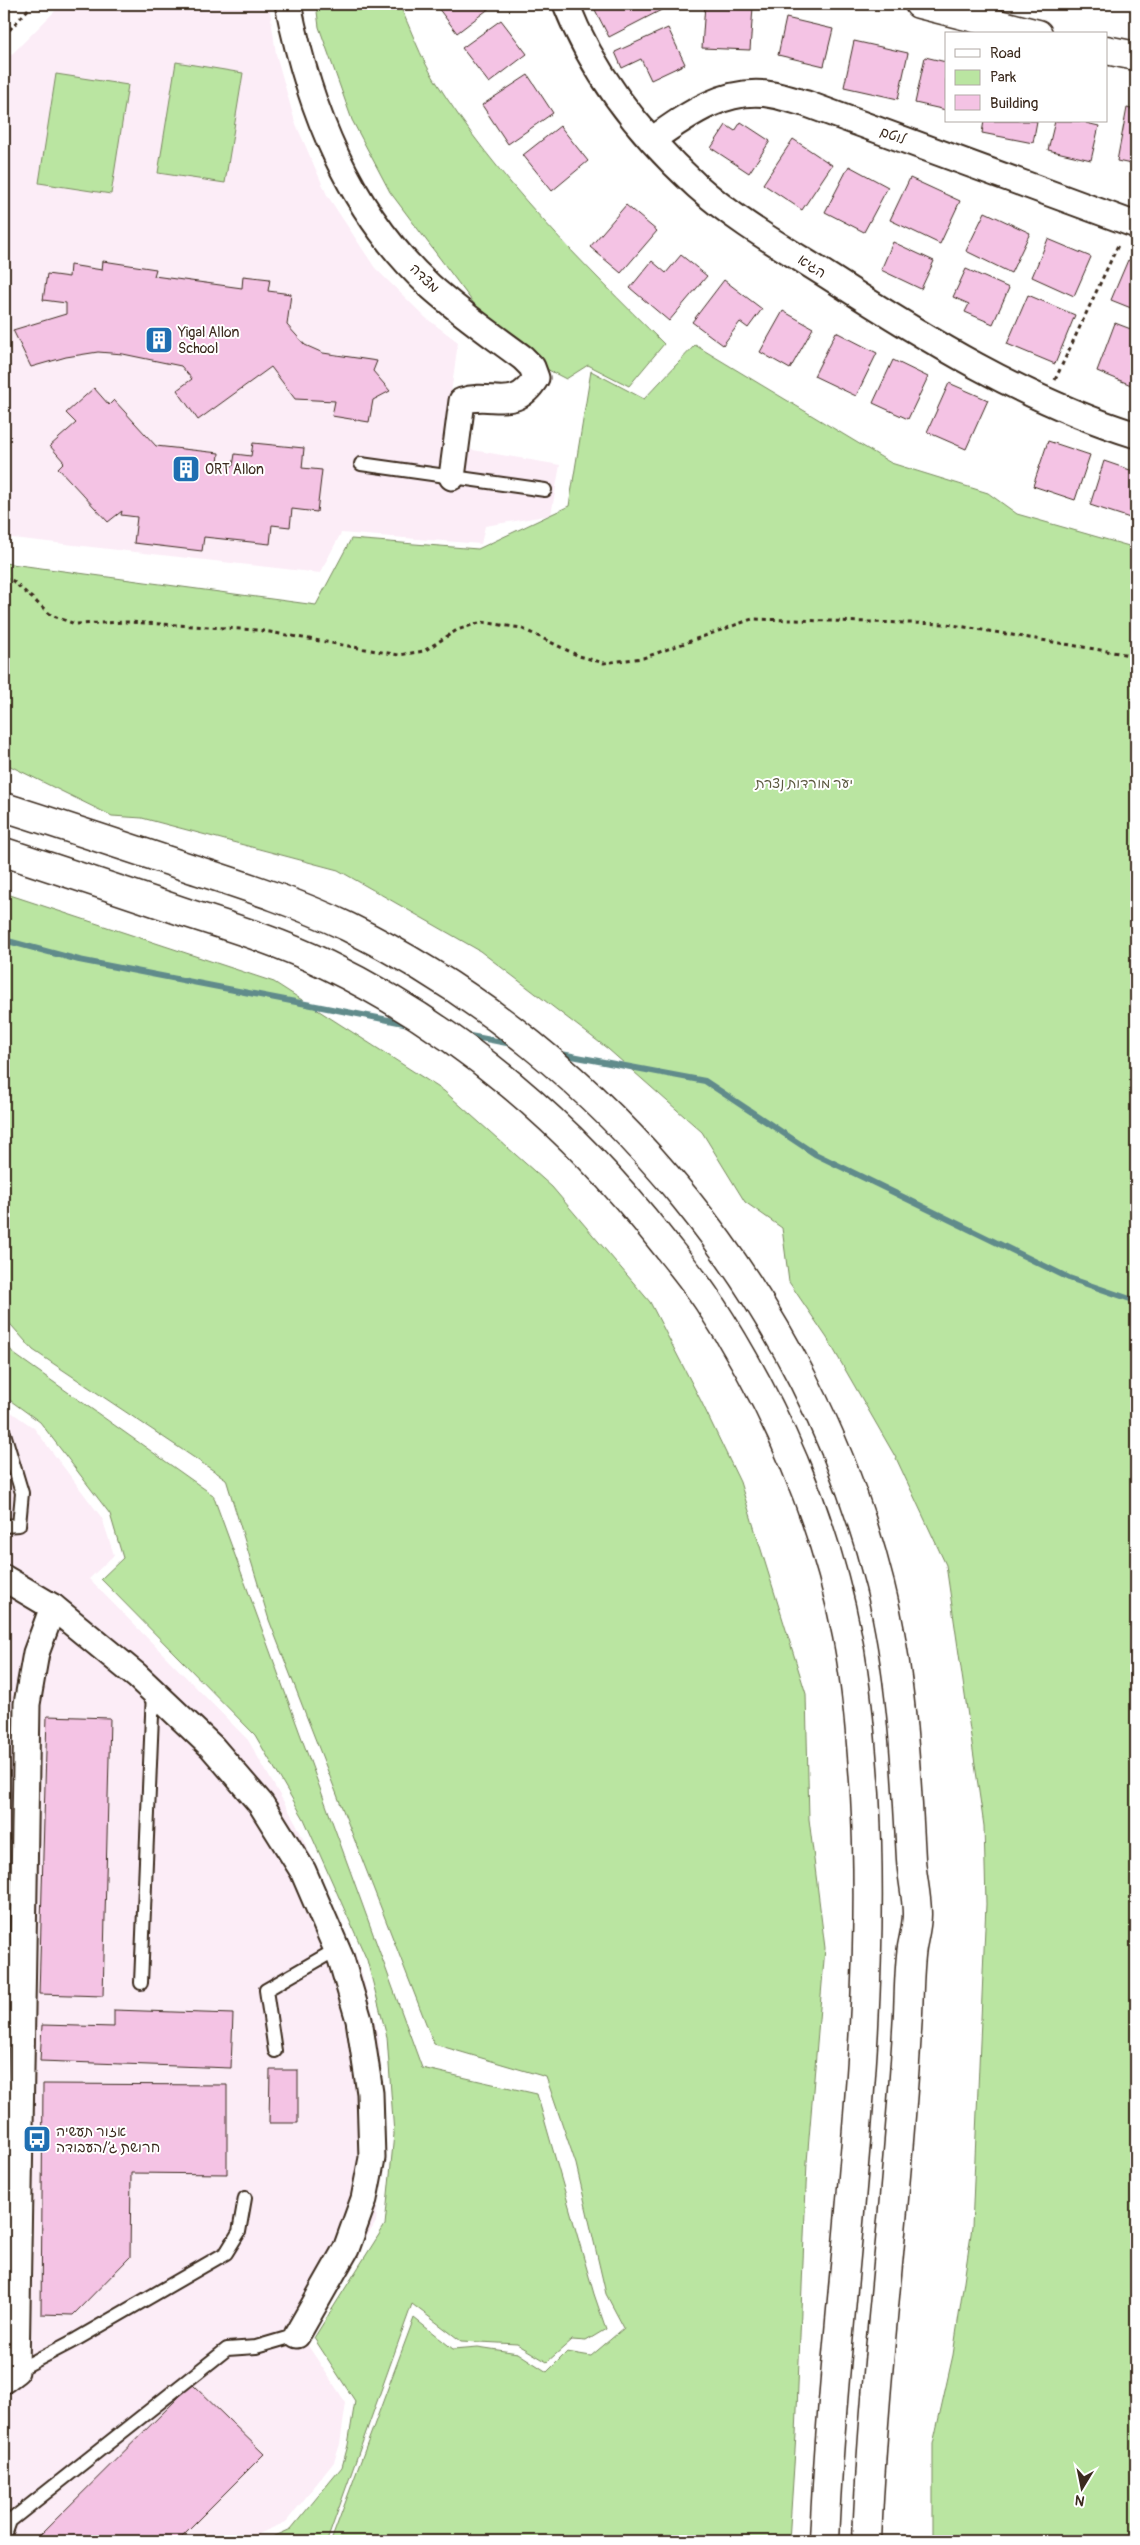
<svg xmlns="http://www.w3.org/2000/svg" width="1140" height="2545" viewBox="0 0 1140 2545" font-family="Pangolin,'Playpen Sans Hebrew',sans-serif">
<rect width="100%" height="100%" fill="#fff"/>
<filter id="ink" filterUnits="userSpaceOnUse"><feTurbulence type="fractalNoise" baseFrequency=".02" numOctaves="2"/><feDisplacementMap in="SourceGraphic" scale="10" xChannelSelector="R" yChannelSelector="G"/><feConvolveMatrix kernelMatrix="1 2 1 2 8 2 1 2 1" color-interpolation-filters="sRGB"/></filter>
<g filter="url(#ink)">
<!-- built -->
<g fill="#fcedf7">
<polygon points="62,4 269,4 276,54 295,122 327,195 375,268 426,318 458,342 444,445 560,465 551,515 485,526 481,544 341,533 320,573 4,537 4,62"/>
<polygon points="4,1407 34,1428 102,1518 114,1555 89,1579 248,1740 296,1823 359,1963 379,2038 385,2134 376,2222 303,2338 346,2403 340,2444 334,2462 286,2522 242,2541 4,2541"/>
</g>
<!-- green -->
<g fill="#bae5a1" stroke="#7a8860">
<path d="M316 4H399C411 29 420 57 435 80 497 179 581 262 664 344L629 386 588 365 566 379 533 362 493 329 390 192 352 120 319 27Z"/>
<polygon points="176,62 243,73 225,183 158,173"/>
<polygon points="56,74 128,85 111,194 39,183"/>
<polygon points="695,345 891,463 988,493 1017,514 1136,548 1136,2541 933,2541 933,2444 953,2355 972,2227 986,1904 984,1826 946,1565 896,1458 827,1338 789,1282 782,1228 745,1202 702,1132 608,1049 480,951 338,870 142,818 112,816 4,763 4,563 316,605 351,539 478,549 569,506 591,371 644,399"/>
<polygon points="4,893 274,982 444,1091 552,1187 650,1302 701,1401 740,1482 806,1694 809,1819 825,1948 807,2162 796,2435 789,2541 331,2541 414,2318 453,2349 478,2347 518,2353 547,2372 567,2352 591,2356 624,2328 606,2294 576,2164 546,2077 434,2044 269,1620 226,1479 33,1350 4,1317"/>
<polygon points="4,1341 14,1354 213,1495 422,2068 537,2094 594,2294 606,2329 586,2341 572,2340 547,2362 517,2344 461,2341 412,2304 327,2541 264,2541 291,2529 342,2467 348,2445 355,2401 314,2338 385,2225 394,2134 387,2037 367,1960 304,1819 255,1735 101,1579 123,1558 110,1514 40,1422 4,1396"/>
</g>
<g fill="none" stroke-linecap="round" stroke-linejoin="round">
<!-- stream -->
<g stroke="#618b8b" stroke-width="6">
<polyline points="4,940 79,960 409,1024"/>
<polyline points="465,1035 512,1044"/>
<polyline points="556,1053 705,1081 815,1154 1069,1278 1136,1301"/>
</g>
</g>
<!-- building -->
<g fill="#f4c3e4" stroke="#3b2a1e">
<polygon points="435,4 495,4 457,33"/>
<polygon points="592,4 666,4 667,7 609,37"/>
<polygon points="705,4 753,7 750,50 702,48"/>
<polygon points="786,18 833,29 824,66 778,55"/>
<polygon points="501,20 527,54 489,83 462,48"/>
<polygon points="668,28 685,64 651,80 641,59 622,68 615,52"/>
<polygon points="854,41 908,53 898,99 844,87"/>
<polygon points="925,57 946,62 946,110 915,103"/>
<polygon points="528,75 553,113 508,144 482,105"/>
<polygon points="1127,108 1136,110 1136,165 1117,161"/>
<polygon points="984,121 1037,121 1033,143 982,133"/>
<polygon points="1055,121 1086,121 1086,123 1099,126 1091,160 1048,150"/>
<polygon points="741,122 770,141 749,173 711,148 726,125 735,131"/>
<polygon points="560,126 588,161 552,191 523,155"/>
<polygon points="793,139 832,165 802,210 763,184"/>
<polygon points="849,166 888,187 864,232 825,212"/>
<polygon points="910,178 960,201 940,244 890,220"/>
<polygon points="626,205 657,231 621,273 590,247"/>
<polygon points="985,212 1030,233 1011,273 966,251"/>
<polygon points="1048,239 1091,257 1074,296 1032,277"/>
<polygon points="893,242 934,261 921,289 881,270"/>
<polygon points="681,255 707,276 669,321 630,288 652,261 666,273"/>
<polygon points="1128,260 1136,264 1136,310 1111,300"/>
<polygon points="103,261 156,269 154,276 242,288 243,276 270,279 268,291 291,294 287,325 305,345 323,353 377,361 373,371 390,391 373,400 369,422 332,416 335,401 295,399 271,367 198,420 177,390 192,379 181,366 123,354 98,352 66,357 31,367 13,330 66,314 66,303 43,300 47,274 69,277 70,265 102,270"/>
<polygon points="966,269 1009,288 993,324 965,312 969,304 953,297"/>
<polygon points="724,280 762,309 748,328 740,322 723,345 692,322"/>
<polygon points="1028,295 1075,315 1055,364 1007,344"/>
<polygon points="783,311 813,328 790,369 760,352"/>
<polygon points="1115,323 1136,331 1136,387 1097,371"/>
<polygon points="836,332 877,353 856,396 814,376"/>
<polygon points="893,360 928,377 908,419 873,403"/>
<polygon points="949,383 988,400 966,449 927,432"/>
<polygon points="94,388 109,405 114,400 156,446 219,453 218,465 233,466 235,454 251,456 253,443 304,448 302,468 322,470 317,512 292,509 290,527 272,525 270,544 204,537 202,551 134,543 137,517 121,515 122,511 108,522 58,468 64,462 50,446 76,423 66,413"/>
<polygon points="1048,441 1090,455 1075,500 1033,486"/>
<polygon points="1104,461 1136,472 1136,510 1133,519 1090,505"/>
<polygon points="47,1716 110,1718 103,1996 39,1994"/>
<polygon points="114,2010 233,2014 231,2068 40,2061 42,2025 114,2027"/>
<polygon points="270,2070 298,2070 298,2123 269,2123"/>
<polygon points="43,2084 227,2085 227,2174 131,2173 130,2257 73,2315 41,2314"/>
<polygon points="192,2384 264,2454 177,2541 34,2541"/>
</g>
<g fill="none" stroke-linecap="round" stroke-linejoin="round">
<defs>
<g id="lane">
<polyline points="361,464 545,490"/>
<polyline points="4,1433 22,1493 19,1525 4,1526"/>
<polyline points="141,1983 153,1691"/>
<polyline points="275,2051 266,1990 337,1949"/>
<polyline points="16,2371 77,2339 226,2253 239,2232 245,2198"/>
<polyline points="4,2538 10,2521 227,2349 256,2347 297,2335"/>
</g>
<g id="street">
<path d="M288 4C309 109 349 211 430 286 459 312 492 335 523 358L532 367 536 378C514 414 493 391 462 401L452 477"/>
<path d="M566 4C593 74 641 135 697 186 736 221 784 248 828 276 924 338 1026 401 1136 435"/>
<path d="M652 140C687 115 727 86 773 95 784 97 796 101 807 104L1136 225"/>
<polyline points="4,1578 53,1607 137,1676 212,1747 261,1804 303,1871 341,1959 359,2020 370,2093 372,2158 364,2199 346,2249 297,2335"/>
<polyline points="4,2380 16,2371 27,1704 36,1653 53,1607"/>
</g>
<g id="secondary">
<polyline points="919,4 1038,34"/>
<polyline points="1106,50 1136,56"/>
<path d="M4 807C67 827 130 848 193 869 245 886 298 903 348 927 608 1055 810 1304 880 1585 902 1675 906 1767 911 1859 912 1877 917 1896 917 1914 917 1925 914 1936 912 1947 909 1968 909 1991 908 2013 899 2189 874 2365 867 2541"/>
<path d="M4 852C65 872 126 892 187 913 234 928 282 943 327 965 459 1029 573 1127 662 1241 678 1261 694 1280 708 1301 774 1401 824 1517 847 1635 857 1687 861 1741 865 1794 879 2044 835 2292 824 2541"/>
</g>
</defs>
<!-- lane casing -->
<use href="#lane" stroke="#3b2a1e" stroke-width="16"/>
<!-- street casing -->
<use href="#street" stroke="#3b2a1e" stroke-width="29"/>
<!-- secondary casing -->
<use href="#secondary" stroke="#3b2a1e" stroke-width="31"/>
<!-- path -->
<g stroke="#3b2a1e" stroke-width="3" stroke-dasharray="4 4" stroke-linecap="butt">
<polyline points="4,36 33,4"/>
<polyline points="1055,380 1119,243"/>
<polyline points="4,578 13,581 51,615 75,624 128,622 258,630 399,655 424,651 457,630 482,622 521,628 579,656 604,663 643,658 752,619 947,624 1136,656"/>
</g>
<!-- lane -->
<use href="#lane" stroke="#fff" stroke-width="12"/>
<!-- street -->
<use href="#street" stroke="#fff" stroke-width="25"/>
<!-- secondary -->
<use href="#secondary" stroke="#fff" stroke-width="28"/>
</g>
</g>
<!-- icons -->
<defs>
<symbol id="building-square" viewBox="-11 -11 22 22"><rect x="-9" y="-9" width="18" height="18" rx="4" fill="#1f6fb2" stroke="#fff"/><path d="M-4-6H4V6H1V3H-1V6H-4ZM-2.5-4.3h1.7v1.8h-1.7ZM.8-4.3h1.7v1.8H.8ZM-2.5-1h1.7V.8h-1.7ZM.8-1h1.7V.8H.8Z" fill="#fff"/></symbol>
<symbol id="bus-square" viewBox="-11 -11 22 22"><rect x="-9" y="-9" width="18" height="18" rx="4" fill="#1f6fb2" stroke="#fff"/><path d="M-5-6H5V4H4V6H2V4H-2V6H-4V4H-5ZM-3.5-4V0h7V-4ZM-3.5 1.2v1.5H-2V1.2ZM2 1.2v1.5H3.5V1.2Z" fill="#fff"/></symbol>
</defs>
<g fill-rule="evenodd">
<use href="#building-square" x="143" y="324" width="32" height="32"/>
<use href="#building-square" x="170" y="453" width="32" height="32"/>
<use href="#bus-square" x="21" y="2123" width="32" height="32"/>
</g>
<g text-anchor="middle" stroke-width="4" stroke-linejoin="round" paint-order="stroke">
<!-- street labels -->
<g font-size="14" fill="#3b2a1e" stroke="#fff">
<text transform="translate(893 135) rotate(20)" y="5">לוטם</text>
<text transform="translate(812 266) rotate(33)" y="5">הגיא</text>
<text transform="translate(425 278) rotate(45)" y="5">מצדה</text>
</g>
<!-- poi labels -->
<g font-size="14" fill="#3b2a1e" stroke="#fff" text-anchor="start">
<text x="178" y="337">Yigal Allon<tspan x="178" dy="16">School</tspan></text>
<text x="205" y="474">ORT Allon</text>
<text x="56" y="2136">אזור תעשיה<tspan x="56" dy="16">חרושת ג׳/העבודה</tspan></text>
</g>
<!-- park labels -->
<g font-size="14" fill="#5b593f" stroke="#fff">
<text x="804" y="788">יער מורדות נצרת</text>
</g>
</g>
<!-- margin -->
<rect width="1140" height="2545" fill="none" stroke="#fff" stroke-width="20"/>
<rect x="10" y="10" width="1120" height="2525" fill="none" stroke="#3b2a1e" stroke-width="2" filter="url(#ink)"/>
<!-- legend -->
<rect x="945" y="32" width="162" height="90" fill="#ffffff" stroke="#b1aaa5"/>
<rect x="955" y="49" width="25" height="8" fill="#ffffff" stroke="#b1aaa5"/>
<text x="990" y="58" font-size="15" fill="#3b2a1e">Road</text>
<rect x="955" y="70" width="25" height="15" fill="#bae5a1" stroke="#b1aaa5"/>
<text x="990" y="82" font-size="15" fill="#3b2a1e">Park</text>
<rect x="955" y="95" width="25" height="15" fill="#f4c3e4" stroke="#b1aaa5"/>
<text x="990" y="108" font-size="15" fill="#3b2a1e">Building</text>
<!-- north arrow -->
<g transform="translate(1082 2488) rotate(190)" stroke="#ffffff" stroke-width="4" paint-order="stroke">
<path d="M0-4L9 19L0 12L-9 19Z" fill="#3b2a1e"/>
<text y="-8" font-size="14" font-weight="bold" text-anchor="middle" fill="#3b2a1e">N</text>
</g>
</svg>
